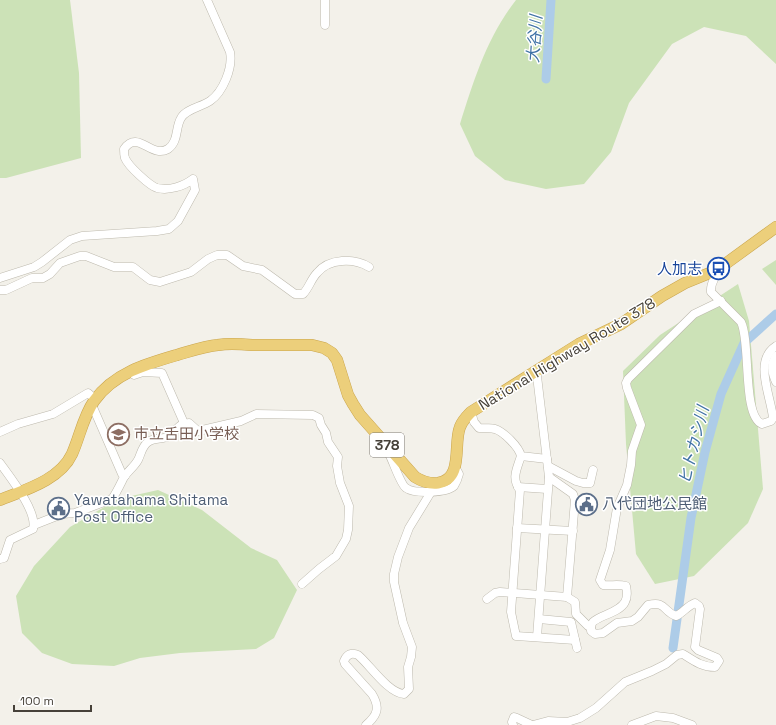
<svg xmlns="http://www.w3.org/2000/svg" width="776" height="725" viewBox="0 0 776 725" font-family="'Space Grotesk','Noto Sans JP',sans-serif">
<rect width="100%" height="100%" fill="#f3f1ea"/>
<!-- green -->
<g fill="#cce2b7">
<polygon points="0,0 70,0 79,73 81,158 6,178 0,178"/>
<path d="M516 0H776V64L746 36 704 27 672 44 629 103 611 152 584 184 546 189 505 180 475 156 460 124C474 80 487 37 516 0Z"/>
<polygon points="776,260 776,285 762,269"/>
<polygon points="738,284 749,321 763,489 748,523 694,576 655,584 636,554 626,444 623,371 660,335"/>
<polygon points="158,490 202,510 251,548 277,560 297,590 274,638 256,649 180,653 140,658 114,666 72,664 42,653 22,633 16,596 34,566 70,527 118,499"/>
</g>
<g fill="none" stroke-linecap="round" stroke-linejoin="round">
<!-- river -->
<g stroke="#adcce8" stroke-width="9">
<polyline points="546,79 551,0"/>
<polyline points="673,648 691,518 705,452 721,394 744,343 776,314"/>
</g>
<defs>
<g id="minor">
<polyline points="325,0 325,25"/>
<path d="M717 270C716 279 710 282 711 292L741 322C751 342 742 416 762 424L771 421 773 418C771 396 753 361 776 346"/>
<path d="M0 278 34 267 42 262 70 240 82 236 157 231 169 229 178 221 195 190 193 179C184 186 169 191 157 188 150 186 128 166 125 158 124 155 124 152 124 149 138 129 151 159 168 149 179 141 175 128 181 118 186 109 201 107 210 101 223 92 233 68 230 52L207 0"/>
<path d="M0 290H6L32 278H43L50 274 60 263 80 256H86L114 267H133L150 280 160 282 191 272 208 259 217 255H227L243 266 262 270 295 294H303C309 288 311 279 317 273 329 258 354 258 369 267"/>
<path d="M776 356C770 365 772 373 776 382"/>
<polyline points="535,371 537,376 549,477 537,637"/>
<polyline points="134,375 143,372 162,373 184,423"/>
<polyline points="92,405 122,474 125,476"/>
<path d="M471 412 474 422 479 428C484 428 490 428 495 429 504 432 519 447 521 456L547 459"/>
<polyline points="0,432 18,424 53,414 88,393 95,399"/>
<path d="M388 452C393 460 400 484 406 488 414 494 447 493 454 486 456 483 458 478 459 474L455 467"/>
<path d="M521 456C517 469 511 478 520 490L511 612 516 636 575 640"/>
<path d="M0 463C10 477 38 512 33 529L10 540 4 558 0 559"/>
<polyline points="548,466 576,481 583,483 590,483 593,470"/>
<polyline points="549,477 573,494 575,500 567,597"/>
<polyline points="518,487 547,489"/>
<path d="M34 525 62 514 75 513 112 499C117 492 120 485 124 477 128 471 134 467 138 460 141 454 142 446 148 442 155 437 163 440 169 436 177 430 179 423 189 423L198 431 241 421 256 414 313 415 319 418 321 425 326 433 328 442 338 457 337 466 340 483 349 506 348 530 346 539 336 556 319 569 302 584"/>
<polyline points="517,528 573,531"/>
<polyline points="487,599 495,593 500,592 567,597 575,602 576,614 588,626 591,627"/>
<polyline points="539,619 571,622 577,648"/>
<path d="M366 725C378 715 380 707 372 694L345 664 344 661C347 654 352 652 358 655 370 665 388 693 404 694L409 689 408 667 411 657 412 647 403 623 394 582V574L398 557 409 528 431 492"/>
<polyline points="513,725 512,722 514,717 517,718 532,725"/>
<path d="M533 725 548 721 567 722 580 718 596 708 625 682 652 671 666 664 677 655 683 654C694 661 702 667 715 667L719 661 717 658 698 650 695 647 700 609 699 606 695 603C687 606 683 613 676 616 662 611 667 601 648 605L638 617 632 621 617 623 603 633 595 634 591 631C591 628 591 624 593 622 600 615 619 613 625 602 628 597 627 591 626 586 618 584 611 586 603 585L600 580 610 550 617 508 627 485 631 465 632 451 641 425 627 388 626 383 628 379 694 314 721 301"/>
<polyline points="632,725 656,716 673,718 692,725"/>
</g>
<path id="highway" d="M0 500C25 490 60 480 72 454 80 436 83 417 94 401 114 373 146 364 177 355 191 351 205 346 218 345 229 343 241 344 252 345 272 345 292 345 312 345L324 348 332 353 337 360 348 395 353 404 360 415 415 477C423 482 429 484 438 483 464 479 453 444 460 427 462 421 466 417 471 412L579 344 621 324 662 296 685 283 717 270 776 227"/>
</defs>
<!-- minor casing -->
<use href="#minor" stroke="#bdb9ad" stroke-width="9"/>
<!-- highway casing -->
<use href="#highway" stroke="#caa54c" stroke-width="12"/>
<!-- minor -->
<use href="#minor" stroke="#fff" stroke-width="8"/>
<!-- highway -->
<use href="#highway" stroke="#eccf7b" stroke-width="11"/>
</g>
<!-- icons -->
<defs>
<symbol id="bus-ring" viewBox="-11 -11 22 22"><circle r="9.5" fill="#fff" stroke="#1a4fb4" stroke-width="1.5"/><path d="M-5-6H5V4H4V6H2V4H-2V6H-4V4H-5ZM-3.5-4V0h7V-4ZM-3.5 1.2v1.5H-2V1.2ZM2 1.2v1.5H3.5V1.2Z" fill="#1a4fb4"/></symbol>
<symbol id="school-ring" viewBox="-11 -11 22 22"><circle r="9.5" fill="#fff" stroke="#8d6e63" stroke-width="1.5"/><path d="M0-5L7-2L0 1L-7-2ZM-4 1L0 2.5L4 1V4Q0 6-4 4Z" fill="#8d6e63"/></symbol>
<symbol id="civic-ring" viewBox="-11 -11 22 22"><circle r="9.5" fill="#fff" stroke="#5c6f8a" stroke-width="1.5"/><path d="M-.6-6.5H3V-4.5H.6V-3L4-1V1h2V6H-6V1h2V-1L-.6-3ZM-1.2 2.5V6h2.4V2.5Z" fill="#5c6f8a"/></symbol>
</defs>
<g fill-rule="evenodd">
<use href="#bus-ring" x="706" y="256" width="25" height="25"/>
<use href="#school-ring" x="106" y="422" width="25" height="25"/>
<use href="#civic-ring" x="574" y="492" width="25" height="25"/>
<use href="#civic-ring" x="46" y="496" width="25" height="25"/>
</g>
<g text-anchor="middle" stroke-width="3" stroke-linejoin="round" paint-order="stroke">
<!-- shield labels -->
<rect fill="#fff" stroke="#7e7a74" stroke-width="1" x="370" y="433" width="34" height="24" rx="3"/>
<g font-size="14" font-weight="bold" fill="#464139">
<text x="387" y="450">378</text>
</g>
<!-- transit labels -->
<g font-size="15" fill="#164399" stroke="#fff" text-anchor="end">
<text x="702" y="274">人加志</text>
</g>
<!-- street labels -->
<g font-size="15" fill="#464139" stroke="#fff">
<text transform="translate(567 354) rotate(-31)" y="5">National Highway Route 378</text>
</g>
<!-- education labels -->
<g font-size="15" fill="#785e54" stroke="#fff" text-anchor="start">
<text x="134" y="439">市立舌田小学校</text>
</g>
<!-- service labels -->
<g font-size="15" fill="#4e5e75" stroke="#fff" text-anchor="start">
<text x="74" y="505">Yawatahama Shitama<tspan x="74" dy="17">Post Office</tspan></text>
<text x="602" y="509">八代団地公民館</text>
</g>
<!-- water labels -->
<g font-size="16" font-style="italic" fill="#3f72a5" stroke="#fff">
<text transform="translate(534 39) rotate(-86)" y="6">大谷川</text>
<text transform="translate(693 445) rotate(-76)" y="6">ヒトカシ川</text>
</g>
</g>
<!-- scale -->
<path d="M14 705v6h77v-6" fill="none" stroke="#464139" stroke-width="2"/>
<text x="20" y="705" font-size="12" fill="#464139" stroke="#ffffff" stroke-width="3" paint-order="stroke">100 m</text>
</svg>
